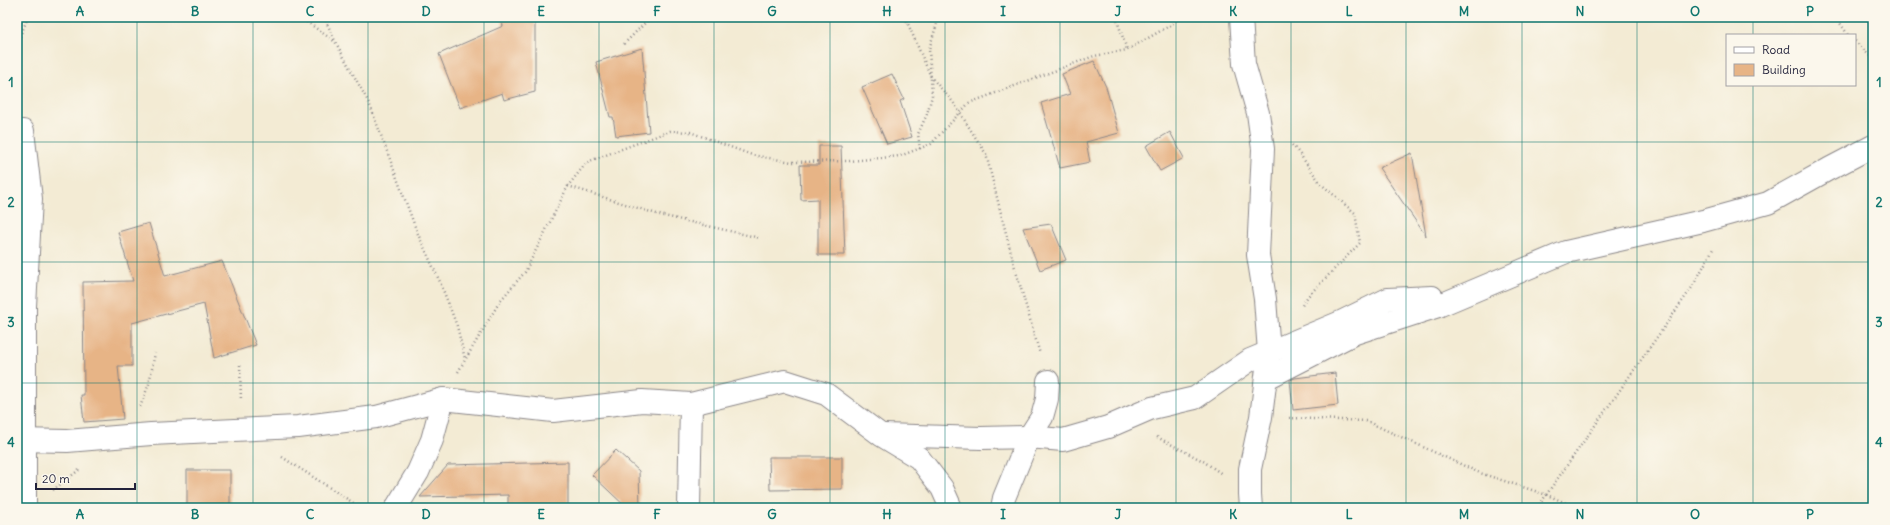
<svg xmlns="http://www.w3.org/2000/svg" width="1890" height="525" viewBox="0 0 1890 525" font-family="Delius,sans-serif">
<rect width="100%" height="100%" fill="#fbf7ec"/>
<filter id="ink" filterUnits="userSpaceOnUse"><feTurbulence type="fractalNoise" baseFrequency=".025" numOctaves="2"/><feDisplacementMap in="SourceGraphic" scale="8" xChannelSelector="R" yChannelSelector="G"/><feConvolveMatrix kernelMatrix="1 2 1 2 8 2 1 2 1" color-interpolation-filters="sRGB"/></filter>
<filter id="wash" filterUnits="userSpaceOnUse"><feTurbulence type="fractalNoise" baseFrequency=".012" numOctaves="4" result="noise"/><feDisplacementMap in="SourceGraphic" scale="16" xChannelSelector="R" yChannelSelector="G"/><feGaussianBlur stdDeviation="0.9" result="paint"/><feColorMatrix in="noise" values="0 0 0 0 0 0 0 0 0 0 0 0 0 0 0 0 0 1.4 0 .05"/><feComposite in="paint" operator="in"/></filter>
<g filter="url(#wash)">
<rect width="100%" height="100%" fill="#f3ebd4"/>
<g id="blocks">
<!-- building -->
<g fill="#e7b486">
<polygon points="501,17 535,17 535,92 504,100 502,93 460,108 439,54 503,26"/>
<polygon points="642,48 649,132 616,136 613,117 610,117 596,62"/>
<polygon points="1094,61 1106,87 1119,133 1086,142 1090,162 1060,168 1041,103 1070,94 1062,74"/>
<polygon points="892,74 904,99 900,101 912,137 887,144 862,87"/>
<polygon points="1170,132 1184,158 1160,171 1146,146"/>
<polygon points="819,146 841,146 845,255 818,255 818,199 801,200 800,165 819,165"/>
<polygon points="1412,153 1426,236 1379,168"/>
<polygon points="149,223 165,276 222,261 256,345 214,358 204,304 132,323 132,366 118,366 123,419 84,422 81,395 84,395 83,282 133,281 118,232"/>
<polygon points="1051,224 1066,260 1040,270 1023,228"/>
<polygon points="1335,373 1338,405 1293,410 1290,380 1295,378"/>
<polygon points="616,450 639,471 640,508 627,508 592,475"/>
<polygon points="769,457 842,457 842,489 770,490"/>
<polygon points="568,462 568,506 508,507 508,495 420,497 448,465"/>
<polygon points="187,470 230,470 230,505 187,506"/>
</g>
</g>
</g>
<g filter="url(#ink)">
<use href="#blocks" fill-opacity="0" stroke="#8a8688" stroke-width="1"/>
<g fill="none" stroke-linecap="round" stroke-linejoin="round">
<defs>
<g id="street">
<polyline points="1241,17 1244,64 1258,113 1263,149 1258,255 1265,299 1269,352 1261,417 1250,469 1250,494 1251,508"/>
<polyline points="23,131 31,199 25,306 25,508"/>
<polyline points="1267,378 1355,333 1438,306 1566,252 1703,221 1768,203 1829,169 1873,146"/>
<polyline points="883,435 981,438 1029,437 1063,440 1108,427 1152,408 1195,398 1250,360 1341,322 1388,299 1432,297 1438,306"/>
<polyline points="17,440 67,441 151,434 298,427 376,417 443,399 553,411 642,401 691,404 785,381 826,394 881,435 919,458 942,488 951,508"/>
<polyline points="396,508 418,472 432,440 443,399"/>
<polyline points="689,508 691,404"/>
<polyline points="1002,508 1004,498 1029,437 1042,417 1047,399 1048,381"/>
</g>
</defs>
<!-- street casing -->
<use href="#street" stroke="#8a8688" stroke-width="24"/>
<!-- path -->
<g stroke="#8a8688" stroke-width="2.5" stroke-dasharray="1 3" stroke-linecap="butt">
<polyline points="300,17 334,41"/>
<polyline points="324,17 336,43 369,103 417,232 440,282 457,326 465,359"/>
<polyline points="905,17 931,77 953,102 986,154 1013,261 1040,354"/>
<polyline points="1116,17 1127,50"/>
<polyline points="1836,17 1848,35"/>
<polyline points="1424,23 1427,17"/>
<polyline points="1855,41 1873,59"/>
<polyline points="17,44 28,17"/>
<polyline points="624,44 651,17"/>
<polyline points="1292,145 1299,153 1321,184 1355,213 1360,243 1308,296 1301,307"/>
<polyline points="920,149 918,134 927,114 932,96 929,49 939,17"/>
<polyline points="568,186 660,215 760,238"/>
<polyline points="240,365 241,401"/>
<polyline points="458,372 500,301 525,272 568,186 587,162 670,131 690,132 752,155 792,162 850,161 900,156 931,144 969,103 1094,56 1127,50 1171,25 1179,17"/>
<polyline points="140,407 149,384 155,353"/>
<polyline points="1289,418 1366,421 1480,473 1547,495 1578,508"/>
<polyline points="1157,437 1203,461 1222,474"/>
<polyline points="282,457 355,504 357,508"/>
<polyline points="53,490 79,470"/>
<polyline points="1537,508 1693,286 1713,249"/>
</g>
<!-- street -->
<use href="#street" stroke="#fff" stroke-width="22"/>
</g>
</g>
<!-- grid -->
<path fill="none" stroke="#0f766e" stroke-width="1" stroke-opacity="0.55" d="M137 17V508M253 17V508M368 17V508M484 17V508M599 17V508M714 17V508M830 17V508M945 17V508M1060 17V508M1176 17V508M1291 17V508M1406 17V508M1522 17V508M1637 17V508M1753 17V35M1753 85V508M17 142H1873M17 262H1873M17 383H1873"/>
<!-- margin -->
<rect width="1890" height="525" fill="none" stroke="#fbf7ec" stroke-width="44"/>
<!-- legend -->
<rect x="1726" y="34" width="130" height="52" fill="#fbf7ec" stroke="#a4a2a5"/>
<rect x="1734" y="47" width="20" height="6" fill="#ffffff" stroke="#a4a2a5"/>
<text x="1762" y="54" font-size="12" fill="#22223b">Road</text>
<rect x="1734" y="64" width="20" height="12" fill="#e7b486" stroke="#a4a2a5"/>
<text x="1762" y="74" font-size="12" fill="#22223b">Building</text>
<!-- scale -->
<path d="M36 483v6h99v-6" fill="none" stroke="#22223b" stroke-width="2"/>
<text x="42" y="483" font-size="12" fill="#22223b" stroke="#fbf7ec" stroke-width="3" paint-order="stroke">20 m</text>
<rect x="22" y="22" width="1846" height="481" fill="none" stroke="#0f766e" stroke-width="1.5"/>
<g font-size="13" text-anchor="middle" font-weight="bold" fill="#0f766e">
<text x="80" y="16">A</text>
<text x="195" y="16">B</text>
<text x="310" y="16">C</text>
<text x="426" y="16">D</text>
<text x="541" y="16">E</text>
<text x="657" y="16">F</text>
<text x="772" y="16">G</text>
<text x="887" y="16">H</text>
<text x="1003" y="16">I</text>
<text x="1118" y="16">J</text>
<text x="1233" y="16">K</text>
<text x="1349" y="16">L</text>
<text x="1464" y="16">M</text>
<text x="1580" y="16">N</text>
<text x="1695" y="16">O</text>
<text x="1810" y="16">P</text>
<text x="11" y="87">1</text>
<text x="1879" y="87">1</text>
<text x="11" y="207">2</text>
<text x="1879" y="207">2</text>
<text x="11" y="327">3</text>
<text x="1879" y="327">3</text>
<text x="11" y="447">4</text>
<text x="1879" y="447">4</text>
<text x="80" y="519">A</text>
<text x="195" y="519">B</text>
<text x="310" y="519">C</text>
<text x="426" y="519">D</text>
<text x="541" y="519">E</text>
<text x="657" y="519">F</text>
<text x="772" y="519">G</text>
<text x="887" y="519">H</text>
<text x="1003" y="519">I</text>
<text x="1118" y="519">J</text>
<text x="1233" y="519">K</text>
<text x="1349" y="519">L</text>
<text x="1464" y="519">M</text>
<text x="1580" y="519">N</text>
<text x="1695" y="519">O</text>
<text x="1810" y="519">P</text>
</g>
</svg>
